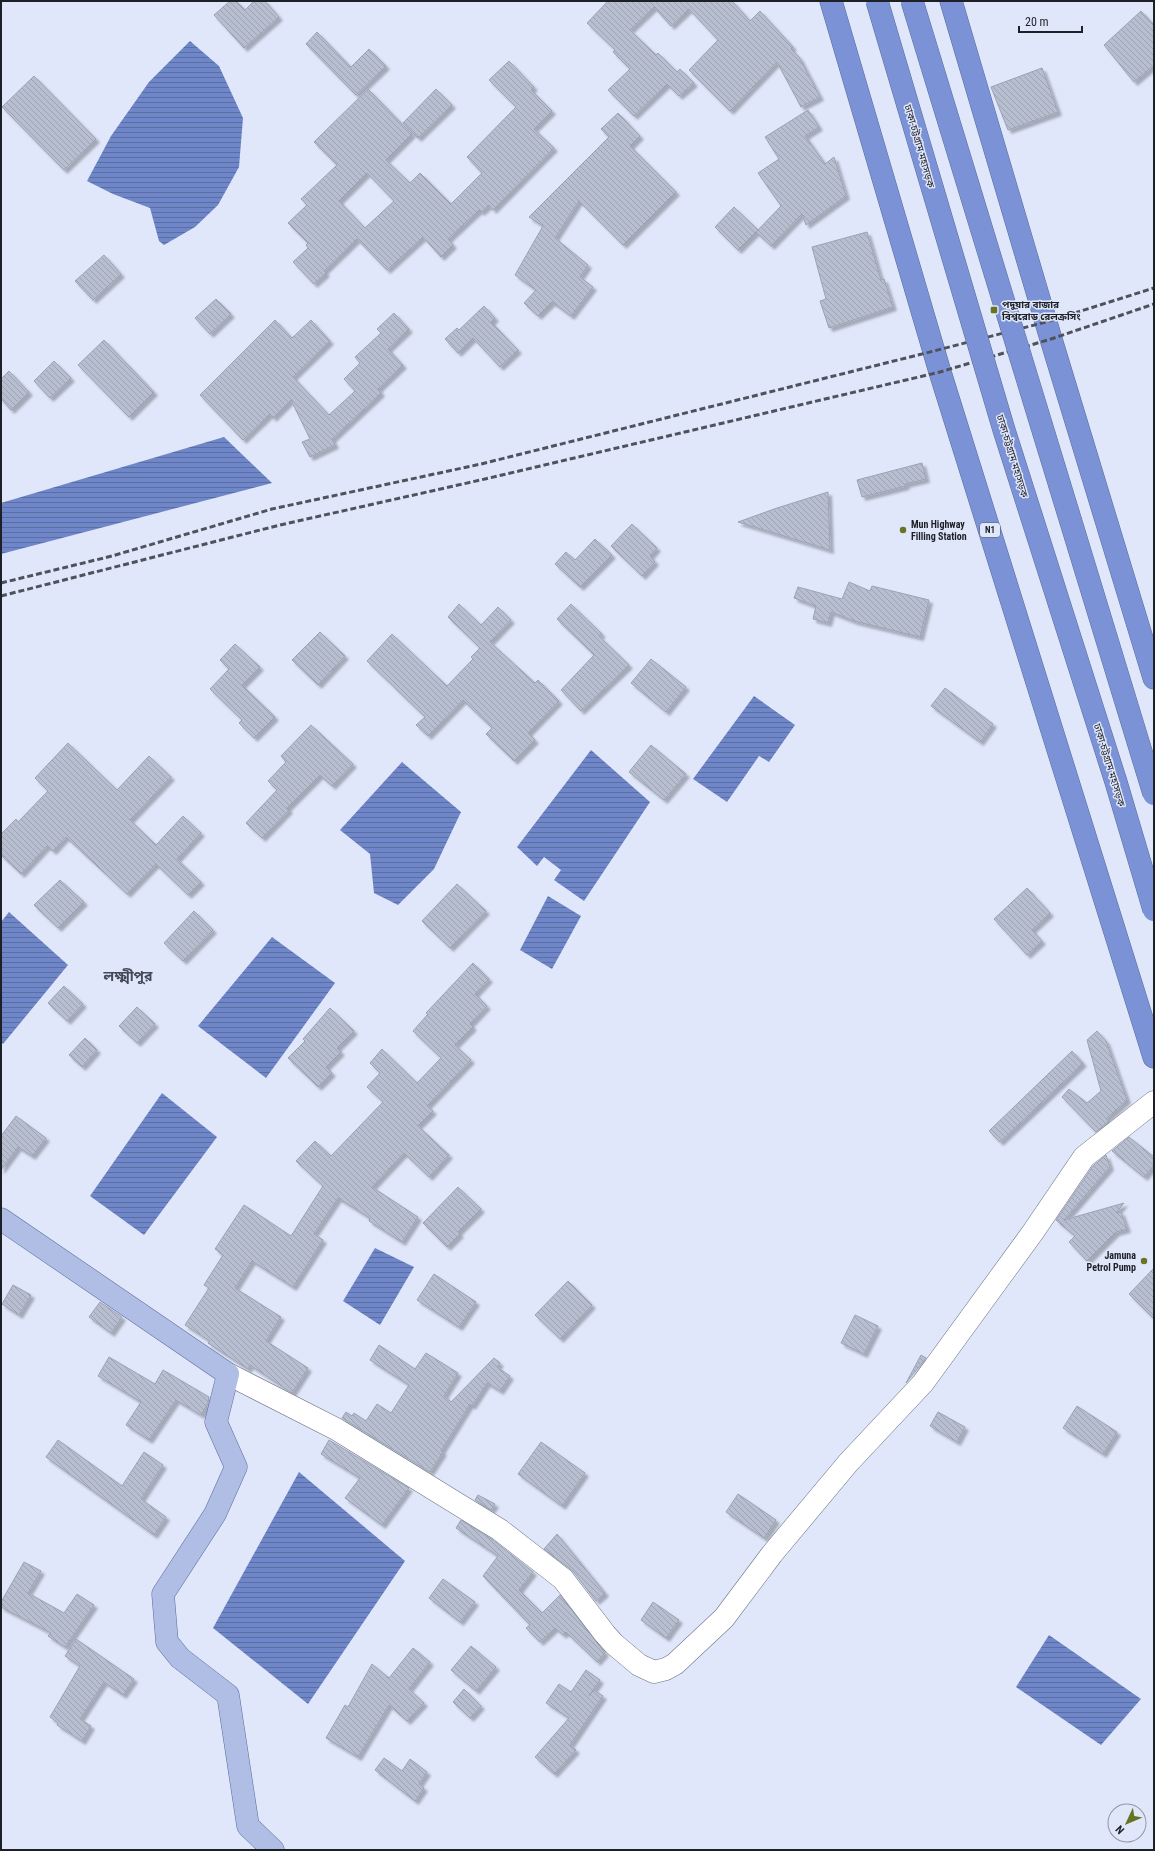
<svg xmlns="http://www.w3.org/2000/svg" width="1155" height="1851" viewBox="0 0 1155 1851" font-family="'Roboto Condensed','Noto Sans Bengali',sans-serif">
<defs>
<pattern id="water-rules" width="6" height="5" patternUnits="userSpaceOnUse"><rect width="6" height="5" fill="#6f87c9"/><path d="M0 2.5h6" fill="none" stroke="#5b6ea3"/></pattern>
<pattern id="building-back-hatch" width="6" height="6" patternUnits="userSpaceOnUse"><rect width="6" height="6" fill="#b7bed0"/><path d="M-1 5l2 2M0 0l6 6M5-1l2 2" fill="none" stroke="#9da3b3"/></pattern>
<filter id="shadow"><feDropShadow dx="3.5" dy="3.5" stdDeviation="1" flood-color="#0004"/></filter>
</defs>
<rect width="100%" height="100%" fill="#e0e7fa"/>
<!-- water -->
<g fill="url(#water-rules)">
<polygon points="190,41 219,66 243,118 239,167 218,205 195,227 164,245 159,241 150,208 113,194 87,181 111,136 149,82"/>
<polygon points="224,437 272,483 1,554 1,503"/>
<polygon points="754,696 795,725 769,762 759,756 727,802 693,779"/>
<polygon points="591,750 650,802 584,901 554,880 561,870 544,857 537,866 517,847"/>
<polygon points="402,762 461,812 434,869 398,905 374,893 370,854 340,830"/>
<polygon points="548,896 581,916 552,969 520,950"/>
<polygon points="9,912 68,965 3,1044 1,1042 1,922"/>
<polygon points="272,937 335,983 266,1078 198,1026"/>
<polygon points="162,1093 217,1137 144,1235 90,1196"/>
<polygon points="375,1248 414,1267 380,1325 343,1301"/>
<polygon points="299,1472 405,1561 308,1704 213,1628"/>
<polygon points="1049,1635 1141,1699 1101,1745 1016,1687"/>
</g>
<!-- building -->
<g fill="url(#building-back-hatch)" stroke="#9ba2b3" fill-rule="evenodd" filter="url(#shadow)">
<polygon points="230,1 236,1 245,10 254,1 265,1 279,17 244,48 214,15"/>
<polygon points="608,1 732,1 750,21 760,11 793,47 791,49 799,57 820,97 801,107 777,62 730,111 689,70 718,40 689,9 671,26 654,7 630,30 656,55 658,53 677,72 680,69 694,83 679,96 667,84 634,116 608,90 630,69 613,52 615,50 587,23"/>
<polygon points="1141,11 1154,25 1154,65 1134,82 1104,45"/>
<polygon points="317,32 351,67 369,49 386,66 356,95 306,44"/>
<path d="M509 61 534 87 531 90 552 111 534 129 554 148 493 210 489 205 481 212 479 210 448 239 453 245 441 257 423 237 387 270 357 239 324 271 326 273 314 284 293 262 308 248 306 245 308 243 288 223 307 205 301 199 337 165 314 142 368 89 412 134 386 160 410 183 420 173 451 204 482 173 467 157 516 107 489 80ZM367 173 394 201 365 228 339 201Z"/>
<polygon points="1042,68 1058,112 1008,130 991,87"/>
<polygon points="34,76 96,139 64,170 2,107"/>
<polygon points="436,89 452,105 418,138 403,123"/>
<polygon points="808,110 819,127 805,136 825,164 834,157 846,196 806,225 802,214 771,246 756,232 781,206 758,173 779,159 765,137"/>
<polygon points="618,113 640,136 630,146 676,192 623,245 579,201 555,238 588,265 580,277 593,287 571,316 552,302 538,316 524,303 536,290 515,275 543,226 529,217 609,137 601,129"/>
<polygon points="734,207 758,230 738,250 715,227"/>
<polygon points="867,232 881,280 884,279 893,307 829,328 820,301 826,299 812,247"/>
<polygon points="104,255 121,274 93,300 75,281"/>
<polygon points="216,299 231,314 210,334 195,318"/>
<polygon points="484,306 495,318 491,322 518,350 500,367 473,338 458,353 445,339 457,328 459,330"/>
<polygon points="394,313 409,329 388,349 403,365 378,389 381,393 332,439 335,445 310,457 302,442 310,439 291,400 273,418 270,414 243,440 200,395 275,320 292,338 311,320 330,341 293,377 329,415 355,391 344,379 360,363 355,357 381,333 377,329"/>
<polygon points="104,340 154,392 129,417 78,365"/>
<polygon points="54,361 71,378 50,398 34,381"/>
<polygon points="9,371 29,392 11,410 1,399 1,379"/>
<polygon points="922,463 926,479 905,484 906,486 862,497 857,480"/>
<polygon points="828,492 830,550 738,522 777,508"/>
<polygon points="632,524 657,548 650,556 655,562 642,576 611,546"/>
<polygon points="595,539 612,555 580,587 555,564 566,552 575,560"/>
<polygon points="849,582 870,591 872,586 929,600 920,637 854,621 831,612 828,623 813,619 816,606 794,598 798,587 842,599"/>
<polygon points="459,604 481,625 498,607 511,620 490,642 535,683 538,680 559,701 528,733 535,740 514,761 486,734 492,728 463,700 428,736 416,725 425,717 367,661 392,634 447,686 473,659 471,657 480,648 448,617"/>
<polygon points="571,604 602,634 599,636 629,665 581,711 561,690 594,655 557,619"/>
<polygon points="320,632 345,656 318,685 292,660"/>
<polygon points="235,644 260,667 242,685 275,717 254,738 239,723 242,720 210,689 229,669 220,660"/>
<polygon points="651,659 686,687 666,712 631,683"/>
<polygon points="945,688 993,724 980,742 931,706"/>
<polygon points="311,725 353,764 332,786 320,775 287,808 289,810 262,838 246,823 277,790 268,781 286,762 281,756"/>
<polygon points="68,743 117,790 149,756 171,777 130,820 156,845 183,816 201,833 177,859 201,882 188,895 156,864 127,894 66,837 53,851 47,846 21,874 1,855 1,834 16,819 18,822 48,791 35,778"/>
<polygon points="651,745 686,774 664,800 629,772"/>
<polygon points="60,880 84,902 58,928 34,905"/>
<polygon points="457,884 486,911 450,948 422,921"/>
<polygon points="1027,888 1050,913 1032,930 1042,941 1027,955 994,919"/>
<polygon points="194,911 213,930 183,961 164,943"/>
<polygon points="473,963 489,979 475,994 487,1006 470,1024 473,1027 455,1045 471,1060 427,1106 433,1111 418,1126 449,1155 429,1177 404,1153 372,1187 418,1217 402,1242 369,1221 370,1218 338,1198 314,1234 323,1240 293,1287 252,1261 235,1288 281,1317 266,1341 308,1368 292,1393 250,1365 248,1369 208,1343 210,1341 185,1325 209,1288 204,1285 223,1255 215,1249 244,1205 291,1236 323,1186 296,1161 315,1141 331,1156 383,1102 367,1087 380,1073 370,1063 382,1049 417,1083 441,1058 413,1031 428,1014 426,1013"/>
<polygon points="64,986 83,1004 67,1021 48,1003"/>
<polygon points="137,1007 155,1024 137,1043 119,1026"/>
<polygon points="330,1008 354,1031 337,1048 341,1052 326,1067 332,1073 318,1087 288,1058 305,1041 303,1039"/>
<polygon points="1097,1031 1106,1041 1127,1100 1106,1119 1109,1121 1096,1132 1062,1097 1069,1089 1087,1103 1101,1091 1087,1040"/>
<polygon points="85,1038 97,1050 82,1067 69,1055"/>
<polygon points="1072,1051 1083,1063 1000,1142 989,1131"/>
<polygon points="16,1116 46,1138 32,1156 18,1147 1,1170 1,1136"/>
<polygon points="1129,1137 1154,1157 1154,1165 1144,1177 1112,1151"/>
<polygon points="1106,1155 1110,1167 1064,1220 1124,1203 1116,1213 1121,1212 1127,1229 1116,1232 1087,1261 1069,1242 1075,1236 1056,1220 1093,1166"/>
<polygon points="458,1187 481,1209 458,1232 460,1234 447,1247 423,1223"/>
<polygon points="1154,1268 1154,1319 1129,1294"/>
<polygon points="434,1274 476,1302 459,1327 417,1300"/>
<polygon points="568,1281 592,1305 560,1339 535,1315"/>
<polygon points="13,1285 31,1295 19,1315 2,1304"/>
<polygon points="100,1302 122,1317 111,1333 89,1317"/>
<polygon points="855,1315 878,1326 864,1354 841,1343"/>
<polygon points="379,1345 415,1369 426,1353 458,1373 444,1396 451,1402 494,1358 500,1363 497,1367 510,1376 500,1391 487,1383 472,1406 470,1404 441,1451 443,1452 430,1472 342,1418 346,1412 352,1416 354,1413 366,1421 377,1404 391,1413 409,1385 370,1360"/>
<polygon points="921,1355 926,1358 906,1383"/>
<polygon points="109,1357 155,1384 163,1370 209,1397 208,1403 201,1415 176,1400 149,1440 126,1425 141,1402 98,1376"/>
<polygon points="1077,1406 1117,1432 1103,1454 1063,1428"/>
<polygon points="938,1412 965,1427 957,1442 930,1426"/>
<polygon points="58,1440 122,1486 144,1452 163,1465 141,1499 166,1517 154,1535 46,1457"/>
<polygon points="329,1440 409,1488 382,1525 345,1498 360,1478 321,1454"/>
<polygon points="541,1442 585,1473 562,1506 518,1474"/>
<polygon points="738,1494 776,1520 764,1538 726,1512"/>
<polygon points="478,1495 495,1504 491,1510 475,1500"/>
<polygon points="461,1520 493,1540 533,1572 519,1590 542,1613 560,1595 605,1653 597,1662 566,1632 563,1635 555,1628 540,1642 526,1628 530,1625 483,1576 498,1556 456,1528"/>
<polygon points="557,1534 605,1593 596,1601 573,1571 544,1549"/>
<polygon points="24,1562 41,1571 28,1593 64,1613 77,1594 94,1605 65,1647 48,1636 51,1633 1,1607 1,1602"/>
<polygon points="443,1579 475,1602 460,1622 429,1598"/>
<polygon points="653,1602 679,1620 666,1638 641,1620"/>
<polygon points="76,1639 134,1679 123,1695 104,1682 80,1719 91,1726 82,1741 57,1725 58,1723 50,1717 80,1666 65,1656"/>
<polygon points="471,1646 496,1667 476,1691 451,1670"/>
<polygon points="413,1648 430,1662 409,1689 424,1703 407,1721 389,1705 358,1757 326,1738 345,1705 348,1707 372,1664 389,1678"/>
<polygon points="586,1670 600,1680 589,1696 594,1690 603,1696 570,1745 576,1750 554,1774 535,1757 569,1718 546,1703 559,1684 571,1692"/>
<polygon points="464,1689 481,1706 470,1718 453,1702"/>
<polygon points="384,1758 402,1771 410,1759 427,1772 419,1784 424,1788 415,1801 375,1770"/>
</g>
<g fill="none" stroke-linecap="round" stroke-linejoin="round">
<defs>
<polyline id="minor" points="228,1374 336,1429 500,1530 563,1579 605,1634 614,1644 639,1665 654,1672 666,1669 675,1664 724,1618 772,1554 848,1463 923,1383 1033,1232 1084,1157 1154,1102"/>
<polyline id="major" points="1,1219 228,1374 216,1422 236,1467 215,1514 163,1594 167,1642 180,1658 228,1695 248,1826 273,1850"/>
<g id="highway">
<polyline points="831,1 940,372 1154,1057"/>
<polyline points="951,1 1051,339 1154,678"/>
</g>
</defs>
<!-- minor casing -->
<use href="#minor" stroke="#697080" stroke-width="23"/>
<!-- major casing -->
<use href="#major" stroke="#5a6b99" stroke-width="23"/>
<!-- highway casing -->
<use href="#highway" stroke="#5a6b99" stroke-width="23"/>
<!-- minor -->
<use href="#minor" stroke="#fff" stroke-width="22"/>
<!-- major -->
<use href="#major" stroke="#b0bee6" stroke-width="22"/>
<!-- highway -->
<use href="#highway" stroke="#7b93d6" stroke-width="22"/>
<!-- rail -->
<g stroke="#4f525c" stroke-width="3" stroke-dasharray="6 3" stroke-linecap="butt">
<polyline points="1,583 112,556 272,509 481,464 934,351 1046,322 1154,288"/>
<polyline points="1,596 280,525 485,479 940,372 1051,339 1154,304"/>
</g>
<defs>
<g id="highway-bridge">
<polyline points="877,1 1004,430 1116,782 1154,910"/>
<polyline points="912,1 1154,794"/>
</g>
</defs>
<!-- highway-bridge casing -->
<use href="#highway-bridge" stroke="#5a6b99" stroke-width="23" stroke-linecap="butt"/>
<!-- highway-bridge -->
<use href="#highway-bridge" stroke="#7b93d6" stroke-width="22"/>
</g>
<!-- markers -->
<g fill="#677522" stroke="#e0e7fa" stroke-width="1.5">
<rect x="990" y="306" width="8" height="8" rx="2"/>
<circle cx="903" cy="530" r="4"/>
<circle cx="1144" cy="1261" r="4"/>
</g>
<g text-anchor="middle" stroke-width="3" stroke-linejoin="round" paint-order="stroke">
<!-- shield labels -->
<rect fill="#e0e7fa" stroke="#585c66" stroke-width="1" x="980" y="523" width="20" height="14" rx="3"/>
<g font-size="9" font-weight="bold" fill="#1e2027">
<text x="990" y="533">N1</text>
</g>
<!-- street labels -->
<g font-size="10" fill="#1e2027" stroke="#e0e7fa">
<text transform="translate(920 146) rotate(74)" y="4">ঢাকা-চট্টগ্রাম মহাসড়ক</text>
<text transform="translate(1013 456) rotate(73)" y="4">ঢাকা-চট্টগ্রাম মহাসড়ক</text>
<text transform="translate(1110 765) rotate(73)" y="4">ঢাকা-চট্টগ্রাম মহাসড়ক</text>
</g>
<!-- poi labels -->
<g font-size="10" font-weight="bold" fill="#1e2027" stroke="#e0e7fa" text-anchor="start">
<text x="1002" y="308">পদুয়ার বাজার<tspan x="1002" dy="12">বিশ্বরোড রেলক্রসিং</tspan></text>
<text x="911" y="528">Mun Highway<tspan x="911" dy="12">Filling Station</tspan></text>
<text x="1136" y="1259" text-anchor="end">Jamuna<tspan x="1136" dy="12">Petrol Pump</tspan></text>
</g>
<!-- district labels -->
<g font-size="14" font-weight="bold" fill="#434958" stroke="#e0e7fa">
<text x="128" y="981">লক্ষ্মীপুর</text>
</g>
</g>
<!-- border -->
<rect width="1155" height="1851" fill="none" stroke="#1e2027" stroke-width="4"/>
<!-- north arrow -->
<g transform="translate(1127 1823) rotate(226)"><circle r="19" fill="#e0e7fa" stroke="#9297a6"/>
<path d="M0-3L7 15L0 10L-7 15Z" fill="#677522"/>
<text y="-6" font-size="11" font-weight="bold" text-anchor="middle" fill="#1e2027">N</text>
</g>
<!-- scale -->
<path d="M1019 26v6h63v-6" fill="none" stroke="#1e2027" stroke-width="2"/>
<text x="1025" y="26" font-size="12" fill="#1e2027" stroke="#e0e7fa" stroke-width="3" paint-order="stroke">20 m</text>
</svg>
